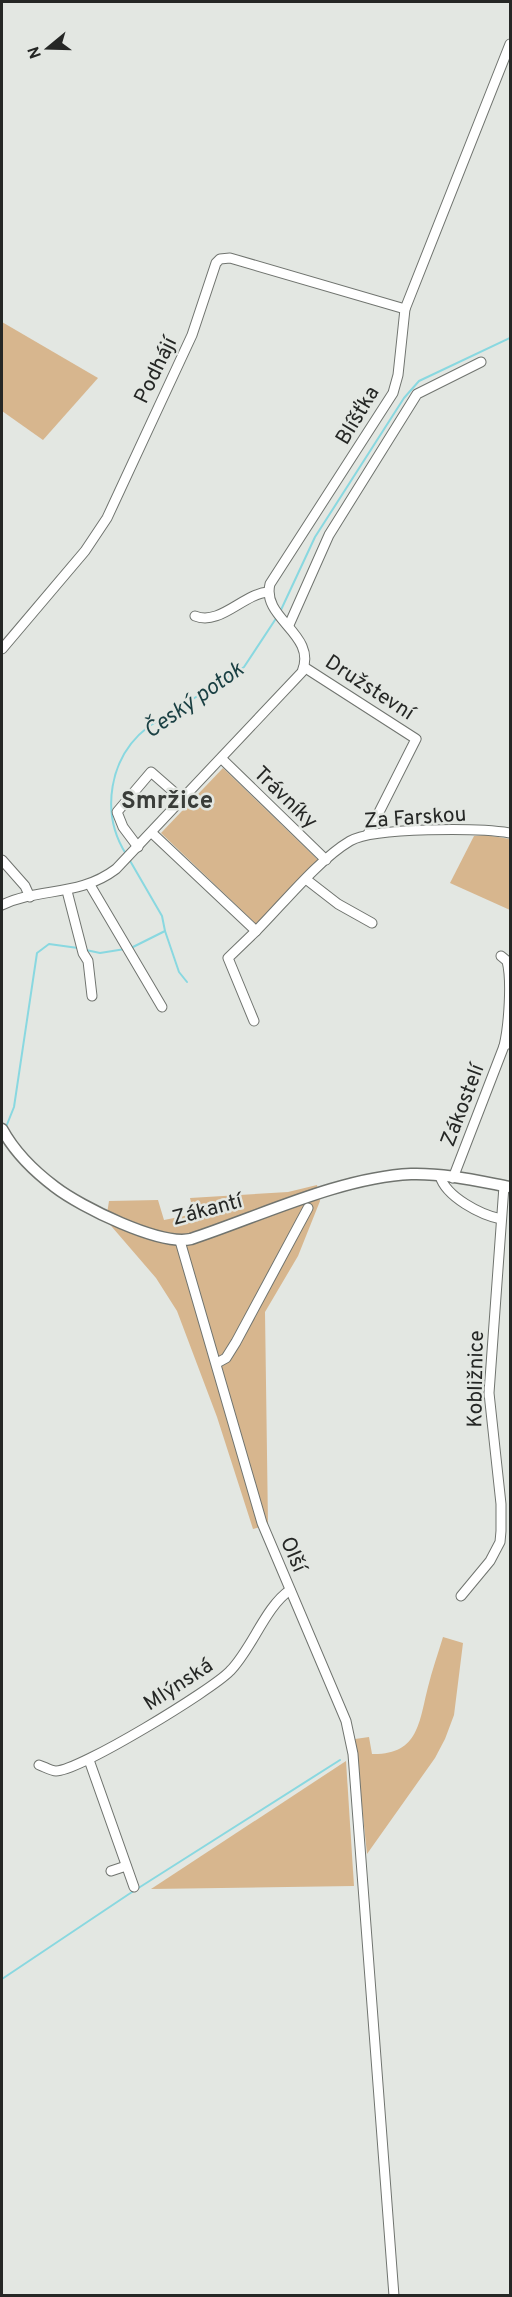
<svg xmlns="http://www.w3.org/2000/svg" width="512" height="2297" viewBox="0 0 512 2297" font-family="Overpass,sans-serif">
<rect width="100%" height="100%" fill="#e3e7e2"/>
<!-- green -->
<g fill="#d7b68e">
<polygon points="2,322 98,378 43,440 2,411"/>
<polygon points="223,768 318,860 256,924 161,833"/>
<polygon points="485,835 510,839 510,910 450,883 474,836"/>
<polygon points="317,1185 320,1201 298,1256 265,1312 268,1525 253,1529 217,1417 177,1311 156,1278 106,1220 109,1201 158,1200 164,1220 194,1214 190,1198 288,1192"/>
<path d="M443 1637 463 1643 454 1715 445 1739 435 1758 367 1854 355 1739 369 1737 372 1754C419 1755 419 1722 428 1687 432 1670 438 1654 443 1637Z"/>
<polygon points="346,1761 354,1886 151,1889"/>
</g>
<g fill="none" stroke-linecap="round" stroke-linejoin="round">
<!-- stream -->
<g stroke="#89d8e0" stroke-width="2">
<polyline points="280,612 315,537 404,398 419,381 510,338"/>
<path d="M126 854C100 813 109 757 148 727L244 667 277 617"/>
<polyline points="129,859 162,916 165,931 131,948"/>
<polyline points="165,931 179,972 187,982"/>
<polyline points="86,950 100,953 125,949"/>
<polyline points="6,1127 14,1107 37,953 49,944 78,948"/>
<polyline points="2,1979 129,1894 340,1760"/>
</g>
<defs>
<g id="minor">
<path d="M195 616C220 626 243 594 268 592"/>
<polyline points="289,625 329,535 417,394 481,362"/>
<polyline points="2,649 85,551 107,518 192,335 216,263 220,259 230,258 405,309"/>
<polyline points="304,667 416,739 368,834"/>
<polyline points="222,759 326,860"/>
<path d="M152 833 256 931C283 904 318 860 350 841 374 827 480 828 510 833"/>
<polyline points="138,847 123,827 117,812 151,772 183,800"/>
<polyline points="2,860 25,886 30,897"/>
<polyline points="307,880 338,904 372,923"/>
<polyline points="90,885 162,1007"/>
<polyline points="67,891 83,953 88,961 92,996"/>
<path d="M2 905C40 887 79 897 116 869L302 672C318 634 261 619 270 584L393 393 398 375 405 309 510 44"/>
<path d="M501 956 507 961C512 980 509 1025 504 1046"/>
<polyline points="254,1021 228,958 256,931"/>
<path d="M440 1176C446 1197 481 1215 501 1219"/>
<polyline points="453,1178 504,1046 510,1042"/>
<polyline points="180,1241 262,1523 346,1721 353,1754 394,2296"/>
<polyline points="217,1363 226,1358 236,1342 308,1208"/>
<polyline points="461,1596 490,1561 500,1542 501,1531 501,1504 489,1393 504,1186"/>
<polyline points="89,1760 134,1887"/>
<path d="M39 1765C43 1766 51 1771 56 1771 79 1771 212 1690 230 1671 252 1649 265 1607 290 1590"/>
<polyline points="111,1871 126,1866"/>
</g>
<path id="major" d="M2 1129C14 1151 35 1172 55 1187 81 1207 160 1246 191 1239 258 1217 341 1177 411 1174 444 1173 478 1181 510 1187"/>
</defs>
<!-- minor casing -->
<use href="#minor" stroke="#70746f" stroke-width="11"/>
<!-- major casing -->
<use href="#major" stroke="#70746f" stroke-width="13"/>
<!-- minor -->
<use href="#minor" stroke="#fff" stroke-width="9"/>
<!-- major -->
<use href="#major" stroke="#fff" stroke-width="10"/>
</g>
<g text-anchor="middle" stroke-width="5" stroke-linejoin="round" paint-order="stroke">
<!-- street labels -->
<g font-size="21" fill="#252725" stroke="#e3e7e2">
<text transform="translate(155 370) rotate(-64)" y="7">Podhájí</text>
<text transform="translate(357 415) rotate(-59)" y="7">Blíšťka</text>
<text transform="translate(370 687) rotate(33)" y="7">Družstevní</text>
<text transform="translate(286 797) rotate(44)" y="7">Trávníky</text>
<text transform="translate(415 817) rotate(-4)" y="7">Za Farskou</text>
<text transform="translate(462 1105) rotate(-69)" y="7">Zákostelí</text>
<text transform="translate(207 1209) rotate(-15)" y="7">Zákantí</text>
<text transform="translate(475 1379) rotate(-89)" y="7">Kobližnice</text>
<text transform="translate(294 1554) rotate(67)" y="7">Olší</text>
<text transform="translate(178 1684) rotate(-33)" y="7">Mlýnská</text>
</g>
<!-- water labels -->
<g font-size="22" font-style="italic" fill="#1a4043" stroke="#e3e7e2">
<text transform="translate(193 699) rotate(-35)" y="8">Český potok</text>
</g>
<!-- quarter labels -->
<g font-size="24" font-weight="bold" fill="#3a3d39" stroke="#e3e7e2">
<text x="167" y="808">Smržice</text>
</g>
</g>
<!-- border -->
<rect width="512" height="2297" fill="none" stroke="#252725" stroke-width="6"/>
<!-- north arrow -->
<g transform="translate(48 48) rotate(251)" stroke="#e3e7e2" stroke-width="4.5" paint-order="stroke">
<path d="M0-4.5L10 22L0 15L-10 22Z" fill="#252725"/>
<text y="-9" font-size="16" font-weight="bold" text-anchor="middle" fill="#252725">N</text>
</g>
</svg>
